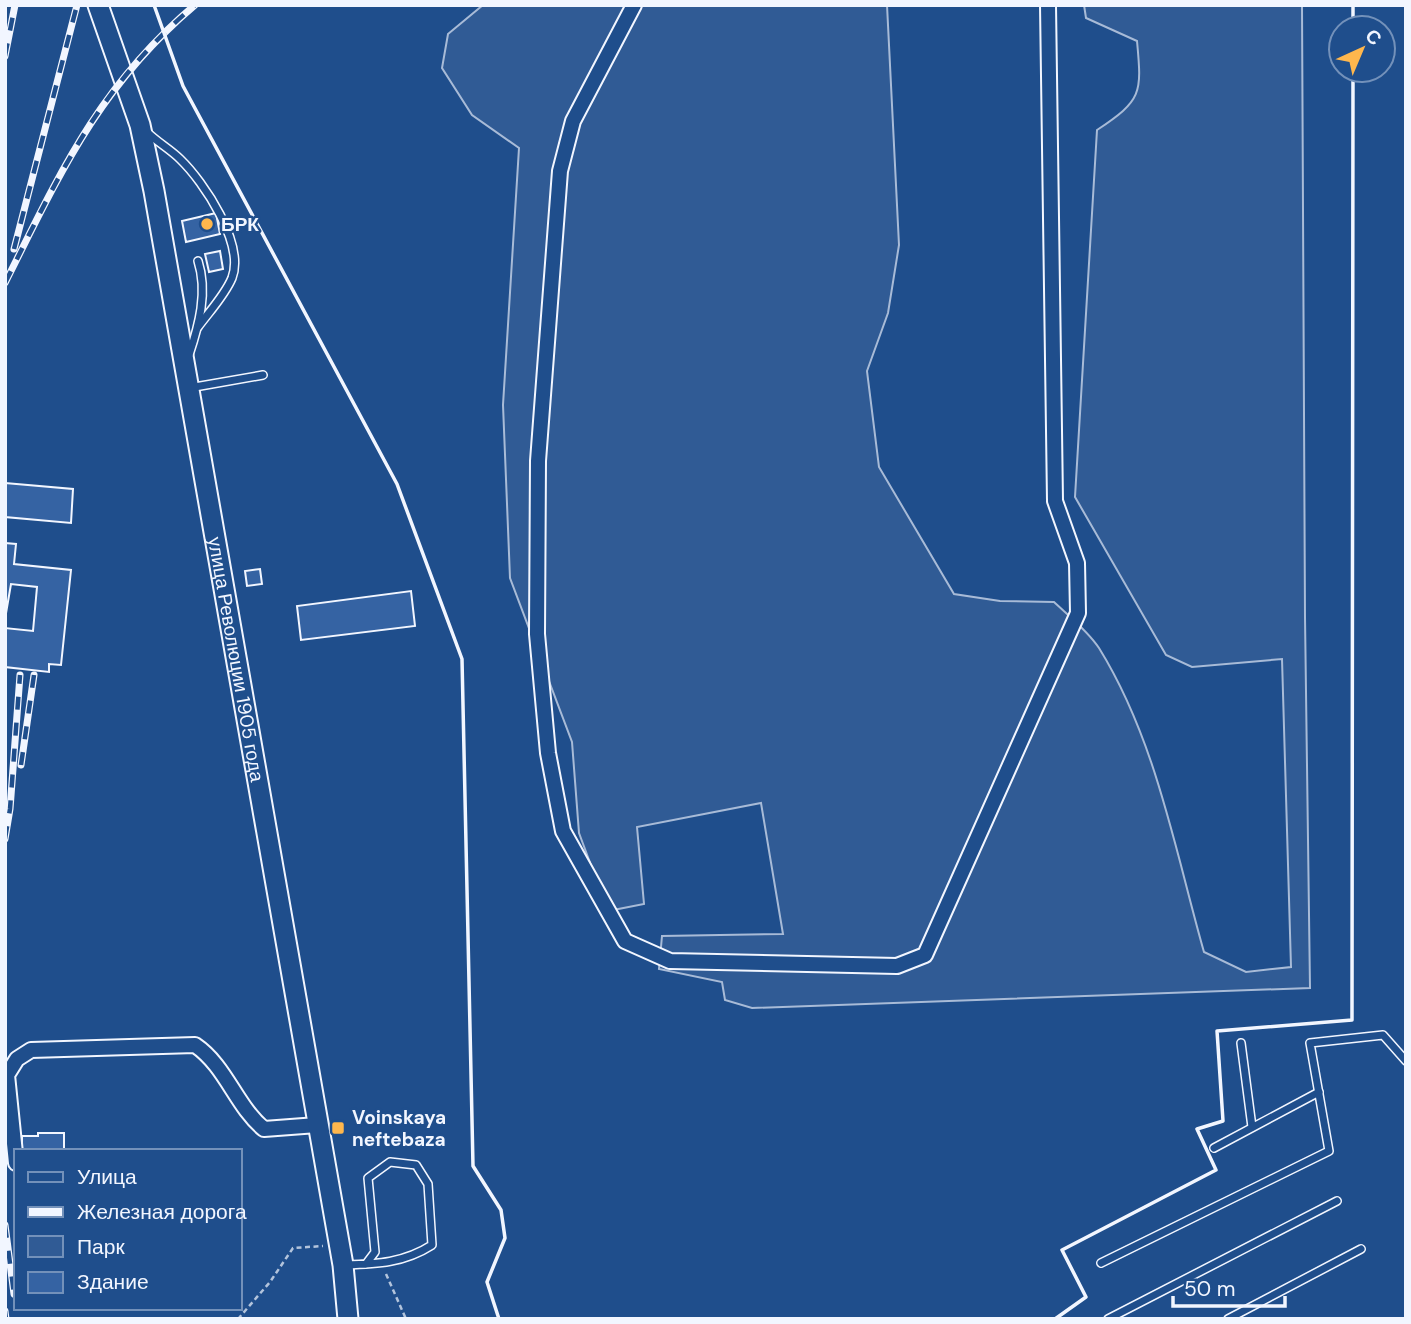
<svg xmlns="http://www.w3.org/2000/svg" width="1411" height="1324" viewBox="0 0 1411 1324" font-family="'DM Sans',sans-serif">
<rect width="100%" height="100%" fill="#1f4e8c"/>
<!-- green -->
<path fill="#305b95" stroke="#a8bbd7" stroke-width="2" d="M483 5H887L899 245 888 313 867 371 879 467 954 594 1000 601 1054 602C1069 616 1088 631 1099 648 1156 740 1175 850 1204 952L1246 972 1291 967 1282 659 1192 667 1166 655 1075 497 1097 130C1142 100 1142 94 1137 41L1086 18 1084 5H1302L1305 617 1310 988 752 1008 725 1000 722 982 659 969 662 936 783 934 761 803 637 827 644 904 608 911 579 833 572 742 510 578 503 405 519 148 472 115 442 68 448 34Z"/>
<!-- building -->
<g fill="#3563a3" stroke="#f2f6ff" stroke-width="2">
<polygon points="216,213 220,234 186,242 182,221"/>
<polygon points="220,251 223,269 209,272 205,254"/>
<polygon points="5,483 73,489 71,523 5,517"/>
<polygon points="5,543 16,544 14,564 71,570 61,665 49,664 49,672 5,667 5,628 33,631 37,587 11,584 5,619"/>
<polygon points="260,569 262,584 247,586 245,571"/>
<polygon points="411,591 415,626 301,640 297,606"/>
<polygon points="38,1133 64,1133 64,1151 22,1151 22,1136 38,1136"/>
</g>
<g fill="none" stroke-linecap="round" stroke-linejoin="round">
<defs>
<g id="service">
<path d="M147 132C157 142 170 149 180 159 204 182 245 244 232 278 225 295 209 312 198 327"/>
<path d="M189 355C199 325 208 292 198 261"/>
<polyline points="189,388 263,375"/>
<polyline points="1241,1043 1252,1127"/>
<polyline points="1214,1148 1319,1092"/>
<polyline points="1101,1263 1329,1151 1310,1043 1383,1035 1406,1061"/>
<path d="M345 1265C377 1264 404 1263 432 1245L428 1184 416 1165 390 1162 368 1178 375 1252 366 1264"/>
<polyline points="1108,1319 1337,1201"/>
<polyline points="1228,1319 1361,1249"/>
</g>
<g id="minor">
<polyline points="634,5 573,121 560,171 538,461 537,634 548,753 563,831 625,941 670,961 897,966 925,955 1078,613 1077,563 1055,501 1048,5"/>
<path d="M16 1163 7 1075 17 1059 31 1050 195 1045C226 1066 236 1106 264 1129L317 1125"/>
</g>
<g id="secondary">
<path id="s1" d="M98 5 140 125 154 191 343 1265 348 1319"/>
</g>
</defs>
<!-- service casing -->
<use href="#service" stroke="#f2f6ff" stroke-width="10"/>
<!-- minor casing -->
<use href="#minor" stroke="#f2f6ff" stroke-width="18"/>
<!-- secondary casing -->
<use href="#secondary" stroke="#f2f6ff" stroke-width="23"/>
<!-- path -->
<g stroke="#b3c4dc" stroke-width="2.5" stroke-dasharray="5 3.5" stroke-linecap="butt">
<polyline points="386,1274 406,1319"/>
<polyline points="238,1319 270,1282 293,1248 323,1246"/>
</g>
<!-- service -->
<use href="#service" stroke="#1f4e8c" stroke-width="7"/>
<!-- minor -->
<use href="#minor" stroke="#1f4e8c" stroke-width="14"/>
<!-- secondary -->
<use href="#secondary" stroke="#1f4e8c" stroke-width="19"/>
<defs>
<g id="rail">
<polyline points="5,56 15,5"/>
<polyline points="14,249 77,5"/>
<path d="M5 283C60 173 99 86 195 5"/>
<polyline points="21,765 34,675"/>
<polyline points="5,839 10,809 20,675"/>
<polyline points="5,1225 14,1294"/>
<polyline points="5,1311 6,1319"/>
</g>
</defs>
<!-- rail casing -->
<use href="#rail" stroke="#f2f6ff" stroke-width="7"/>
<!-- rail -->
<use href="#rail" stroke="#1f4e8c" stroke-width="4.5" stroke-dasharray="13" stroke-linecap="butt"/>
<!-- wall -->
<g stroke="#f2f6ff" stroke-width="3.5">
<polyline points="154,5 183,86 397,484 462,659 473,1166 501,1210 505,1238 487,1282 499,1319"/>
<polyline points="1353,28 1353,5"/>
<polyline points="1055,1319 1086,1297 1062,1250 1216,1170 1197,1129 1223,1121 1217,1031 1352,1020 1353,70"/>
</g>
</g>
<!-- markers -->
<g fill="#ffb74d" stroke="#1f4e8c" stroke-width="2.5">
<circle cx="207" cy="224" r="7"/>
<rect x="331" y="1121" width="14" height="14" rx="3.5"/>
</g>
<g text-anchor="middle" stroke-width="5" stroke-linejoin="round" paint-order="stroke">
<!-- poi labels -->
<g font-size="19" font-weight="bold" fill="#f2f6ff" stroke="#1f4e8c" text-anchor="start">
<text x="221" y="231">БРК</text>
<text x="352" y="1124">Voinskaya<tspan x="352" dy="22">neftebaza</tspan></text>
</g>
<!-- street labels -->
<g font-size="19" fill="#f2f6ff" stroke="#1f4e8c">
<text dy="7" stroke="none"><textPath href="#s1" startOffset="670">улица Революции 1905 года</textPath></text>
</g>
</g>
<!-- border -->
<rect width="1411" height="1324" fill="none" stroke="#f2f6ff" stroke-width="14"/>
<!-- legend -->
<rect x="14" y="1149" width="228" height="161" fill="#1f4e8c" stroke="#7391ba" stroke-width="2"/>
<rect x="28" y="1172" width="35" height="10" fill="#1f4e8c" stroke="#7391ba" stroke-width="2"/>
<text x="77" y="1184" font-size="21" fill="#f2f6ff">Улица</text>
<rect x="28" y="1207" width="35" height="10" fill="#f2f6ff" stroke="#7391ba" stroke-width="2"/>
<text x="77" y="1219" font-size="21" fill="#f2f6ff">Железная дорога</text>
<rect x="28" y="1236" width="35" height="21" fill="#305b95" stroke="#7391ba" stroke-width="2"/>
<text x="77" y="1254" font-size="21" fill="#f2f6ff">Парк</text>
<rect x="28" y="1272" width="35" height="21" fill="#3563a3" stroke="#7391ba" stroke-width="2"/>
<text x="77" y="1289" font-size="21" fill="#f2f6ff">Здание</text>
<!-- north arrow -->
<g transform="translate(1362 49) rotate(44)"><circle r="33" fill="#1f4e8c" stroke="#7391ba" stroke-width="2"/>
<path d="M0-5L12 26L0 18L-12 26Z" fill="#ffb74d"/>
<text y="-10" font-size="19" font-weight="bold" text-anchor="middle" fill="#f2f6ff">С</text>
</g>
<!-- scale -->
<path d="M1173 1296v10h112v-10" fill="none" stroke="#f2f6ff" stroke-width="3.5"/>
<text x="1184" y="1296" font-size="21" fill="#f2f6ff" stroke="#1f4e8c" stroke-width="5" paint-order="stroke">50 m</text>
</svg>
